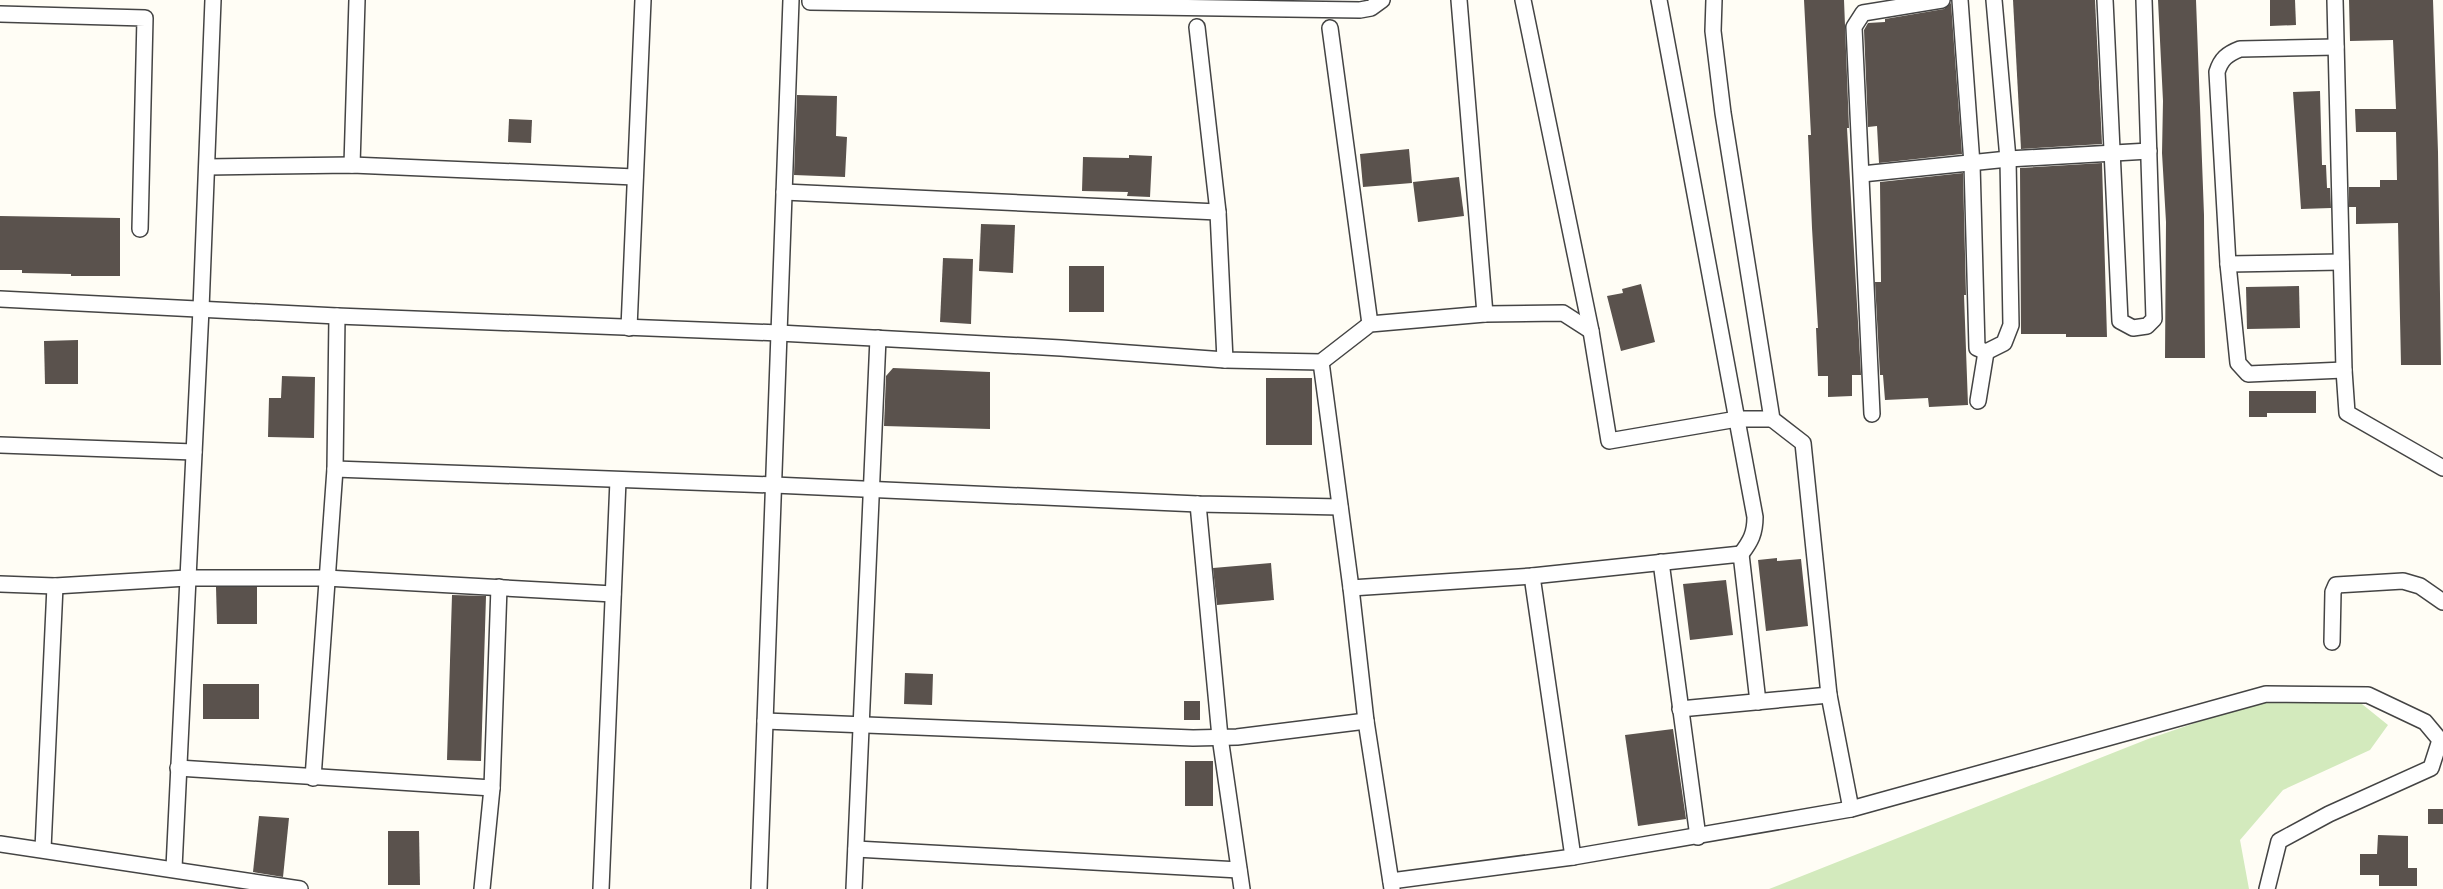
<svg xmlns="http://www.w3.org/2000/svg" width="2443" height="889" viewBox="0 0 2443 889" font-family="'Crimson Pro',serif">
<rect width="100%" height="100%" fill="#fffdf5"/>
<!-- green -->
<polygon fill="#d3eabd" points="2352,696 2388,725 2370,750 2283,790 2240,840 2249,889 1769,889 2148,739 2263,700"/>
<!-- building -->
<g fill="#5a524d">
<polygon points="1804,0 1844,0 1849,128 1847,128 1861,375 1852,375 1852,396 1828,397 1828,376 1818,376 1816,328 1818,328 1812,228 1808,135 1811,135"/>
<polygon points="2013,0 2095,0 2102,144 2021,149"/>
<polygon points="2158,0 2196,0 2204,215 2205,358 2165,358 2166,222 2162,153 2163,101"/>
<polygon points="2270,0 2295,0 2296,25 2270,26"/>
<polygon points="2349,0 2433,0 2438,152 2441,365 2401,365 2398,223 2356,224 2356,207 2349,207 2349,187 2380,187 2380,180 2397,180 2396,132 2356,132 2355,109 2396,109 2393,40 2350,41"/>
<polygon points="1951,3 1962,154 1879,163 1877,126 1868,127 1864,30 1868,23 1885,22 1885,19 1944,9"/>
<polygon points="2320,91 2322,165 2326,165 2327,188 2330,188 2331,208 2301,209 2293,92"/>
<polygon points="797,95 837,96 836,136 847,137 845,177 794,175"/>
<polygon points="509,119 532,120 531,143 508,142"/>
<polygon points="1409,149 1412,183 1363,187 1360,154"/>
<polygon points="1129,155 1152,156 1150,197 1127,196 1128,192 1082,191 1083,157 1129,158"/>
<polygon points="2102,163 2107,337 2066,337 2066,334 2021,334 2020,168"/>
<polygon points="1963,173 1966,295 1964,295 1968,405 1929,407 1928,398 1885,400 1883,375 1880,375 1875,282 1881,282 1880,182"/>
<polygon points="1459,177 1464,216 1418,222 1413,182"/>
<polygon points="0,216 120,218 120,276 71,276 71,274 22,273 22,270 0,270"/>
<polygon points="981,224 1015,225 1013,273 979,271"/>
<polygon points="943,258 973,259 971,324 940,322"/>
<rect x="1069" y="266" width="35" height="46"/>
<polygon points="1641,284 1655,342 1621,351 1607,296 1623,293 1622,289"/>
<polygon points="2299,286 2300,328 2247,329 2246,287"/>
<polygon points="78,340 78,384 45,384 44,341"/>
<polygon points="893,368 990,372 990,429 884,426 886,376"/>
<polygon points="282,376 315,377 314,438 268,437 269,398 281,398"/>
<rect x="1266" y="378" width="46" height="67"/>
<polygon points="2249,391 2316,391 2316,413 2267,413 2267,417 2249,417"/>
<polygon points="1777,558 1777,561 1801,559 1808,626 1766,631 1758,560"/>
<polygon points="1271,563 1274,600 1217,605 1213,568"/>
<polygon points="1726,580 1733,635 1690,640 1683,584"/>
<polygon points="216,587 257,587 257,624 217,624"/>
<polygon points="452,595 486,596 481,761 447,760"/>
<polygon points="905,673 933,674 932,705 904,704"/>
<rect x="203" y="684" width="56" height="35"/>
<rect x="1184" y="701" width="16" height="19"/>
<polygon points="1673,729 1686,819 1638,826 1625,735"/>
<rect x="1185" y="761" width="28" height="45"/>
<rect x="2428" y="809" width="15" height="15"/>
<polygon points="259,816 289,818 283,877 253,872"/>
<polygon points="388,831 419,831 420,885 388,885"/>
<polygon points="2378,835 2408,836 2408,868 2417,868 2417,886 2379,886 2379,875 2360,875 2360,854 2377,854"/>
</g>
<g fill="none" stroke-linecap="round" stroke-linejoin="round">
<defs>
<g id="street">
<polyline points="810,0 810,2 1360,10 1371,8 1382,0"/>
<polyline points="1459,0 1485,314"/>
<polyline points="1523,0 1591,331 1609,441 1737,419 1772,419"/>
<path d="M1659 0 1755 517C1755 533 1751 541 1741 554"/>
<polyline points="1714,0 1713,31 1723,113 1772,419 1803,443 1829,695 1851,809"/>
<polyline points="1960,0 1972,164 1977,348 1986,352 2004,343 2011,325 2008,159 1994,0"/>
<polyline points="2105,0 2120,321 2133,328 2147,326 2154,319 2144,0"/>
<polyline points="2335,0 2344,370 2347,413 2443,468"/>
<polyline points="0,14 145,18 140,229"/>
<polyline points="1197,27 1218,212 1225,360"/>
<polyline points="1330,28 1370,324"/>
<path d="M2336 47 2240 49C2227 54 2221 59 2217 72L2228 264 2238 363 2248 374 2344 370"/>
<polyline points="352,165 357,0"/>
<polyline points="207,167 352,165 635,177"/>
<polyline points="1862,174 2008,159 2149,151"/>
<polyline points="784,192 1218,212"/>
<polyline points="2228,264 2341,262"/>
<polyline points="0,299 337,316 779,333 1061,348 1225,360 1321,362 1370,324 1485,314 1563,313 1591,331"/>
<polyline points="629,328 643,0"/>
<polyline points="1321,362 1351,588 1366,721 1392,889"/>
<polyline points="1978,401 1986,352"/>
<polyline points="1872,414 1854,27 1863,13 1942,0"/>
<polyline points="0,445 194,452"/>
<polyline points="335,469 774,485 1198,504 1340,507"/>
<polyline points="1198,504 1220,737 1242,889"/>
<polyline points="1661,562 1698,837"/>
<polyline points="1532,576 1573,857"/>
<polyline points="0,584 55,586 187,578 326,578 613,594"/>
<polyline points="1351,588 1532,576 1741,554 1758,702"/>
<polyline points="2332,642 2333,592 2336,585 2403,581 2420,586 2443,602"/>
<polyline points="1680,709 1829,695"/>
<polyline points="765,721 1193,738 1237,737 1366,721"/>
<polyline points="178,768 492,788"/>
<polyline points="313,778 335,469 337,316"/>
<polyline points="0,844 300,889"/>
<polyline points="43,849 55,586"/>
<polyline points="856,849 1239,870"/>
<polyline points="174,868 201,309 213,0"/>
<polyline points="1391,881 1573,857 1851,809 2266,694 2368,695 2425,722 2440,740 2431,768 2329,814 2279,841 2267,889"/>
<polyline points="482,889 492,788 499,587"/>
<polyline points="601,889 618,480"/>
<polyline points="759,889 791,0"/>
<polyline points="854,889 878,338"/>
</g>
</defs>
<!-- street casing -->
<use href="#street" stroke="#444" stroke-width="18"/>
<!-- street -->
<use href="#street" stroke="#fff" stroke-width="15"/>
</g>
</svg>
